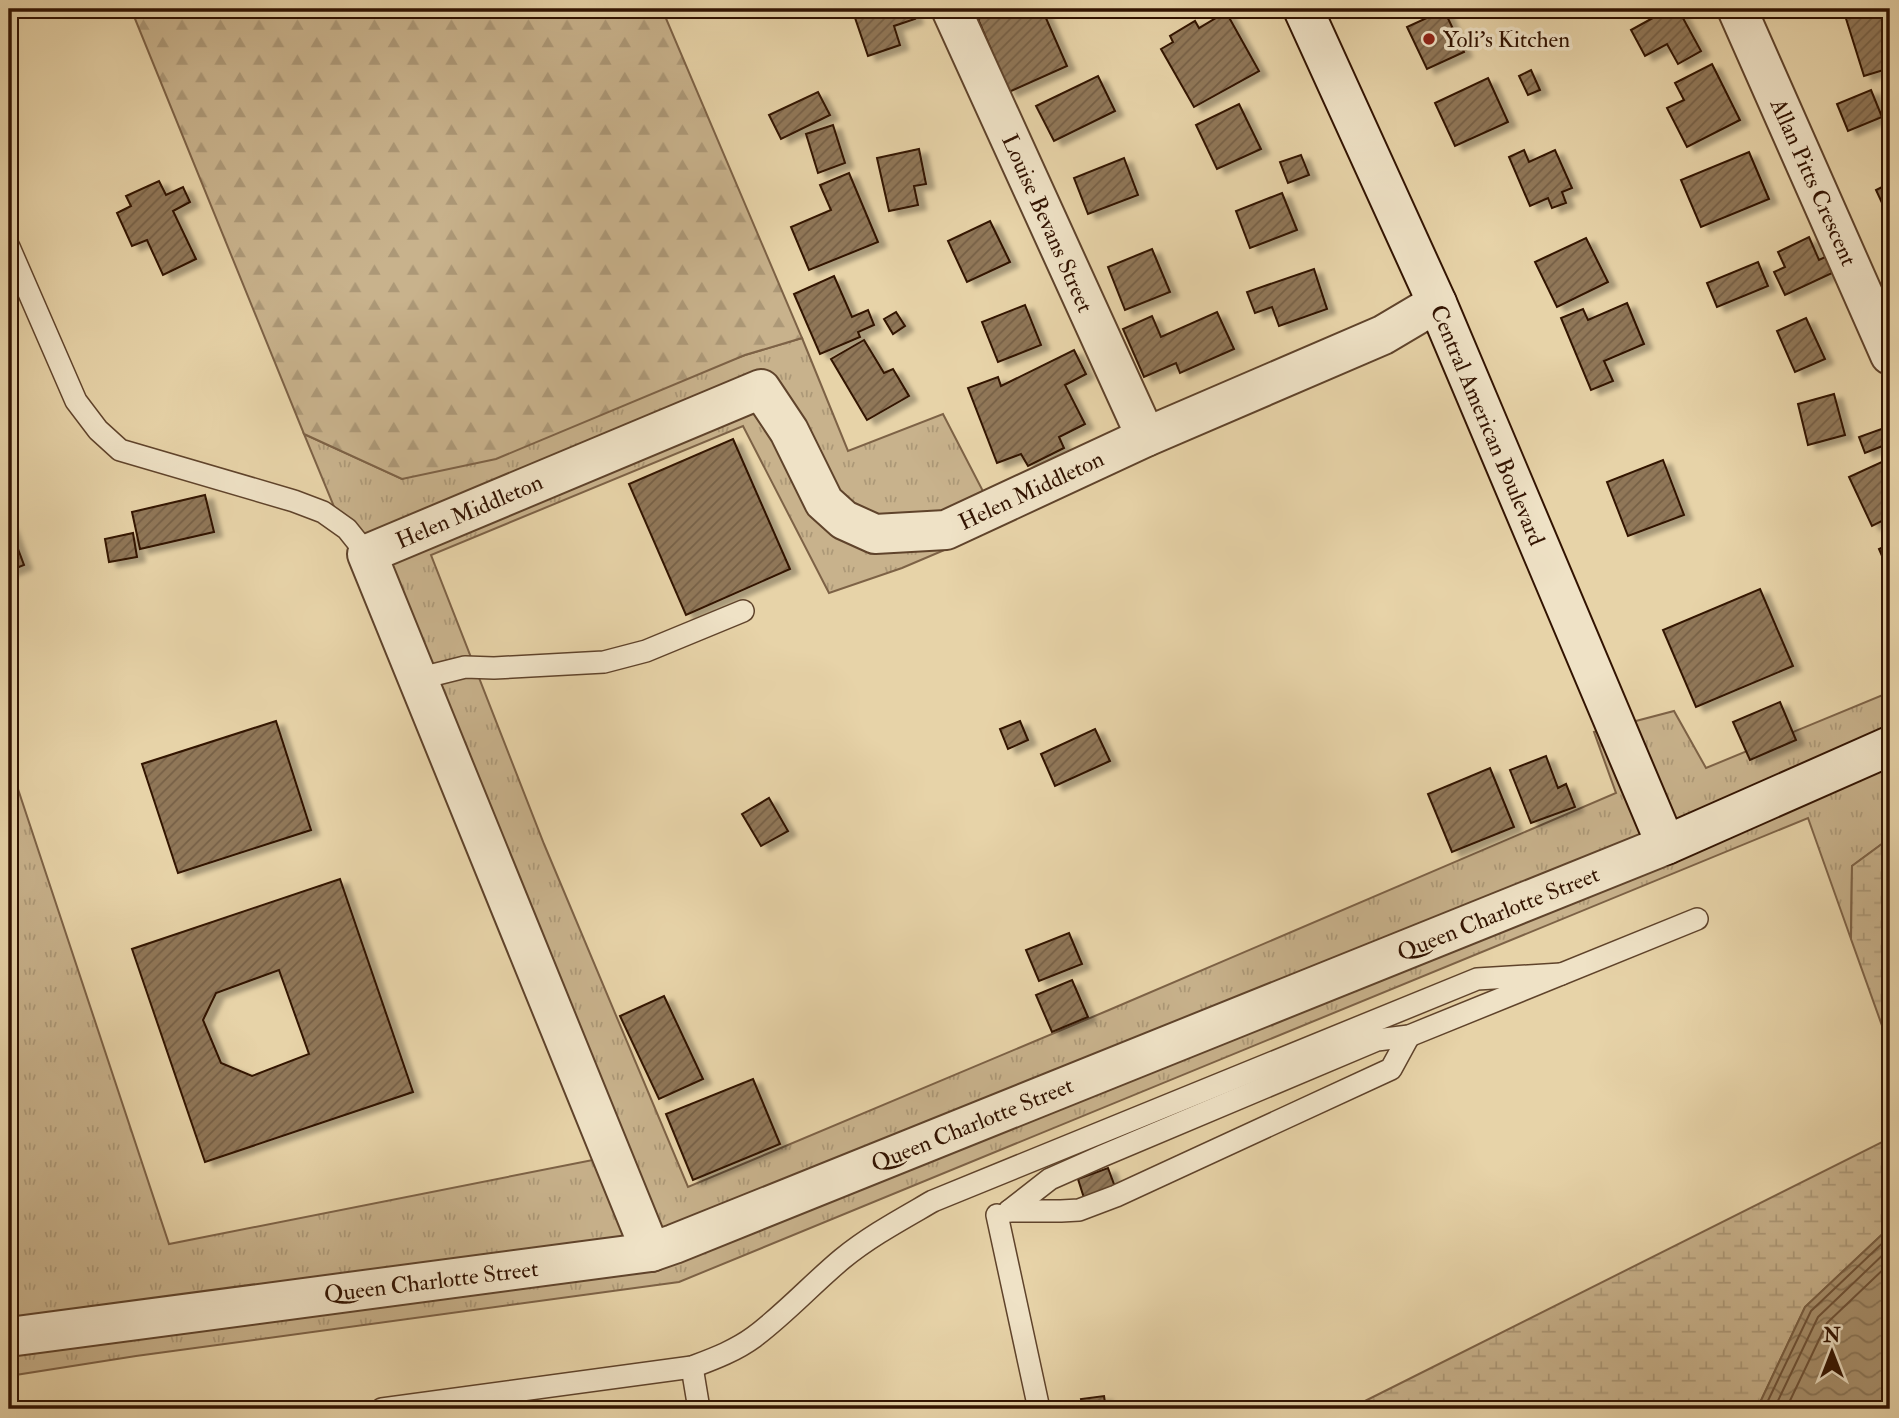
<svg xmlns="http://www.w3.org/2000/svg" width="1899" height="1418" viewBox="0 0 1899 1418" font-family="'IM FELL Double Pica',serif">
<defs>
<pattern id="grass-tufts" width="24" height="20" patternUnits="userSpaceOnUse" patternTransform="scale(1.75)"><rect width="24" height="20" fill="#c8b28c"/><path d="M3 7l-1-3M5 7V3M7 7l1-3M15 17l-1-3M17 17v-4M19 17l1-3" fill="none" stroke="#ac9877"/></pattern>
<pattern id="forest-firs" width="22" height="20" patternUnits="userSpaceOnUse" patternTransform="scale(1.75)"><rect width="22" height="20" fill="#c8b28c"/><path d="M5 1l3.5 6h-7zM16 11l3.5 6h-7z" fill="#ac9877"/></pattern>
<pattern id="wetland-marsh" width="20" height="14" patternUnits="userSpaceOnUse" patternTransform="scale(1.75)"><rect width="20" height="14" fill="#c8b28c"/><path d="M1 5h8M5 5V1M11 12h8M15 12V8" fill="none" stroke="#ac9877"/></pattern>
<pattern id="water-waves" width="16" height="10" patternUnits="userSpaceOnUse" patternTransform="scale(1.75)"><rect width="16" height="10" fill="#a9926f"/><path d="M0 5q4-4 8 0t8 0" fill="none" stroke="#8a7659"/></pattern>
<pattern id="building-hatch" width="6" height="6" patternUnits="userSpaceOnUse" patternTransform="scale(1.75)"><rect width="6" height="6" fill="#907758"/><path d="M-1 1l2-2M0 6l6-6M5 7l2-2" fill="none" stroke="#766046"/></pattern>
<filter id="shadow"><feDropShadow dx="8" dy="4.5" stdDeviation="2" flood-color="#0004"/></filter>
</defs>
<rect width="100%" height="100%" fill="#e7d3a8"/>
<filter id="stains"><feTurbulence type="fractalNoise" baseFrequency=".00286" numOctaves="4"/><feColorMatrix values="0 0 0 0 .2 0 0 0 0 .09 0 0 0 0 .02 0 0 0 .5 -.17"/></filter>
<radialGradient id="worn" r=".72"><stop offset=".6" stop-color="#630" stop-opacity="0"/><stop offset="1" stop-color="#630" stop-opacity=".3"/></radialGradient>
<!-- grass -->
<polygon fill="url(#grass-tufts)" stroke="#7d6246" stroke-width="2" points="802,338 848,451 943,414 1001,526 902,568 829,593 743,426 431,555 544,844 688,1187 1109,1010 1616,793 1594,732 1674,711 1706,768 1890,692 1890,838 1852,866 1851,939 1808,818 679,1282 136,1356 9,1376 9,762 169,1244 603,1158 304,434 402,479 745,355"/>
<!-- forest -->
<polygon fill="url(#forest-firs)" stroke="#7d6246" stroke-width="2" points="131,9 662,9 802,338 745,355 496,459 402,479 304,434"/>
<!-- wetland -->
<g fill="url(#wetland-marsh)" stroke="#7d6246" stroke-width="2">
<polygon points="1890,838 1890,1048 1851,939 1852,866"/>
<polygon points="1890,1138 1890,1227 1805,1307 1757,1409 1349,1409"/>
</g>
<!-- water -->
<polygon fill="url(#water-waves)" stroke="#795f43" stroke-width="2" points="1890,1227 1890,1409 1757,1409 1805,1307"/>
<g fill="none" stroke-linecap="round" stroke-linejoin="round">
<!-- shore -->
<g stroke="#6e5238" stroke-width="2">
<polyline points="1764,1409 1811,1311 1890,1236"/>
<polyline points="1774,1409 1818,1317 1890,1248"/>
<polyline points="1786,1409 1827,1323 1890,1263"/>
</g>
</g>
<!-- building -->
<g fill="url(#building-hatch)" stroke="#321301" stroke-width="2" fill-rule="evenodd" filter="url(#shadow)">
<polygon points="852,9 911,9 915,19 894,26 900,45 868,56"/>
<polygon points="1001,9 1042,9 1067,66 1009,92 978,19"/>
<polygon points="1669,9 1678,9 1701,51 1678,64 1667,44 1645,56 1631,30"/>
<polygon points="1843,9 1890,9 1890,68 1864,76"/>
<polygon points="1444,10 1464,52 1427,69 1407,27"/>
<polygon points="1226,12 1259,71 1194,107 1161,49 1173,42 1170,36 1195,21 1199,28"/>
<polygon points="1712,64 1740,120 1687,147 1667,108 1684,100 1675,83"/>
<polygon points="1531,70 1540,90 1528,95 1519,76"/>
<polygon points="1098,76 1115,111 1054,141 1036,106"/>
<polygon points="1488,78 1508,122 1455,146 1435,103"/>
<polygon points="1871,90 1882,117 1848,131 1837,104"/>
<polygon points="818,92 830,115 781,139 769,115"/>
<polygon points="1239,104 1261,149 1217,169 1196,125"/>
<polygon points="833,125 845,163 818,173 806,134"/>
<polygon points="919,149 926,184 914,186 918,205 889,211 877,158"/>
<polygon points="1524,150 1529,162 1555,150 1572,188 1562,192 1566,203 1552,208 1548,198 1530,206 1509,157"/>
<polygon points="1749,152 1769,199 1701,227 1681,180"/>
<polygon points="1301,155 1309,175 1288,183 1280,162"/>
<polygon points="1124,158 1138,195 1088,214 1074,178"/>
<polygon points="849,173 878,242 809,270 791,227 831,210 820,185"/>
<polygon points="159,181 166,195 183,187 190,202 173,211 196,259 163,275 147,240 132,246 117,213 131,206 126,196"/>
<polygon points="1890,183 1890,220 1876,190"/>
<polygon points="1282,193 1297,230 1250,248 1236,211"/>
<polygon points="990,221 1010,262 967,282 948,241"/>
<polygon points="1809,237 1819,260 1838,251 1845,267 1785,295 1774,272 1785,267 1778,252"/>
<polygon points="1586,238 1608,282 1557,307 1535,262"/>
<polygon points="1152,249 1170,292 1125,310 1108,267"/>
<polygon points="1758,262 1768,286 1717,307 1707,283"/>
<polygon points="1314,269 1327,309 1279,326 1272,307 1255,313 1247,292"/>
<polygon points="834,276 852,317 868,310 874,325 858,332 860,337 820,354 794,294"/>
<polygon points="1627,303 1644,344 1604,361 1613,381 1591,390 1561,318 1583,309 1588,320"/>
<polygon points="1025,305 1041,345 998,362 982,322"/>
<polygon points="896,312 905,326 893,334 884,319"/>
<polygon points="1217,312 1234,349 1180,373 1176,363 1144,377 1123,329 1152,316 1161,337"/>
<polygon points="1806,318 1825,359 1795,372 1777,331"/>
<polygon points="864,340 884,373 893,369 909,396 867,420 831,359"/>
<polygon points="1074,350 1086,374 1065,385 1085,424 1059,437 1064,448 1028,466 1021,454 997,463 968,388 998,377 1001,386"/>
<polygon points="1834,394 1845,435 1808,445 1798,404"/>
<polygon points="1887,427 1890,435 1890,443 1865,453 1859,437"/>
<polygon points="733,439 790,569 686,615 629,484"/>
<polygon points="1663,460 1684,515 1628,536 1607,482"/>
<polygon points="1886,460 1890,469 1890,517 1872,526 1849,477"/>
<polygon points="205,495 214,532 140,549 132,512"/>
<polygon points="9,525 24,565 9,571"/>
<polygon points="133,533 137,557 109,562 105,539"/>
<polygon points="1890,544 1890,571 1889,572 1879,549"/>
<polygon points="1760,589 1793,666 1696,707 1663,630"/>
<polygon points="1780,702 1796,740 1750,760 1733,722"/>
<polygon points="276,721 311,830 178,873 142,764"/>
<polygon points="1020,721 1028,740 1008,749 1000,729"/>
<polygon points="1095,729 1110,761 1055,786 1041,754"/>
<polygon points="1546,756 1558,788 1566,784 1575,807 1531,823 1510,770"/>
<polygon points="1490,768 1514,827 1452,852 1428,794"/>
<polygon points="769,798 788,831 761,846 742,814"/>
<path d="M340 879 413 1092 205 1162 132 949ZM279 970 309 1054 252 1076 221 1063 203 1020 216 993Z"/>
<polygon points="1069,933 1082,964 1039,981 1026,950"/>
<polygon points="1072,980 1088,1017 1052,1032 1036,995"/>
<polygon points="664,996 703,1079 659,1099 620,1016"/>
<polygon points="753,1079 780,1144 693,1180 666,1114"/>
<polygon points="1108,1168 1115,1187 1084,1198 1078,1179"/>
<polygon points="1104,1396 1106,1409 1083,1409 1081,1399"/>
</g>
<g fill="none" stroke-linecap="round" stroke-linejoin="round">
<defs>
<g id="lane">
<polyline points="9,247 76,401 98,430 120,450 294,501 323,512 347,529 367,554"/>
<polyline points="417,679 465,667 494,668 604,662 646,651 743,611"/>
<polyline points="1009,1211 1050,1179 1102,1156 1377,1040 1409,1036 1697,919"/>
<polyline points="1009,1211 1061,1211 1079,1210 1116,1196 1391,1069 1409,1036"/>
<polyline points="997,1215 1039,1409"/>
<polyline points="692,1367 699,1409"/>
<path d="M382 1409 692 1367C713 1359 735 1351 754 1337 786 1313 812 1284 842 1259 870 1236 902 1219 933 1201L1477 979 1561 974"/>
</g>
<g id="street">
<polyline points="951,9 1146,437"/>
<polyline points="1737,9 1890,355"/>
<polyline points="651,1252 367,554 761,389 789,431 824,502 844,520 875,534 946,530 1146,437 1383,335 1437,303"/>
<polyline points="9,1337 651,1252 674,1244 1666,845"/>
</g>
<polyline id="secondary" points="1303,9 1437,303 1666,845 1890,746"/>
</defs>
<!-- lane casing -->
<use href="#lane" stroke="#5f432b" stroke-width="24"/>
<!-- street casing -->
<use href="#street" stroke="#5f432b" stroke-width="42"/>
<!-- secondary casing -->
<use href="#secondary" stroke="#321301" stroke-width="42"/>
<!-- lane -->
<use href="#lane" stroke="#efe2c6" stroke-width="21"/>
<!-- street -->
<use href="#street" stroke="#efe2c6" stroke-width="38"/>
<!-- secondary -->
<use href="#secondary" stroke="#efe2c6" stroke-width="38"/>
</g>
<!-- markers -->
<circle fill="#8f2418" stroke="#efe2c6" stroke-width="2.5" cx="1429" cy="39" r="7"/>
<g text-anchor="middle" stroke-width="7" stroke-linejoin="round" paint-order="stroke">
<!-- poi labels -->
<g font-size="23" fill="#321301" stroke="#efe2c6" text-anchor="start">
<text x="1443" y="47">Yoli's Kitchen</text>
</g>
<!-- street labels -->
<g font-size="23" fill="#321301" stroke="#efe2c6">
<text transform="translate(1814 182) rotate(66)" y="8">Allan Pitts Crescent</text>
<text transform="translate(1048 223) rotate(66)" y="8">Louise Bevans Street</text>
<text transform="translate(1488 425) rotate(67)" y="8">Central American Boulevard</text>
<text transform="translate(1031 490) rotate(-25)" y="8">Helen Middleton</text>
<text transform="translate(469 511) rotate(-23)" y="8">Helen Middleton</text>
<text transform="translate(1498 913) rotate(-22)" y="8">Queen Charlotte Street</text>
<text transform="translate(972 1124) rotate(-22)" y="8">Queen Charlotte Street</text>
<text transform="translate(431 1281) rotate(-7)" y="8">Queen Charlotte Street</text>
</g>
</g>
<!-- margin -->
<rect width="1899" height="1418" fill="none" stroke="#e7d3a8" stroke-width="35"/>
<rect x="10" y="10" width="1878" height="1397" fill="none" stroke="#321301" stroke-width="3.5"/>
<rect x="18" y="18" width="1864" height="1383" fill="none" stroke="#321301" stroke-width="2"/>
<!-- north arrow -->
<g transform="translate(1832 1352)" stroke="#efe2c6" stroke-width="5" paint-order="stroke">
<path d="M0-5L12 26L0 18L-12 26Z" fill="#321301"/>
<text y="-10" font-size="19" font-weight="bold" text-anchor="middle" fill="#321301">N</text>
</g>
<rect width="100%" height="100%" filter="url(#stains)"/>
<rect width="100%" height="100%" fill="url(#worn)"/>
</svg>
